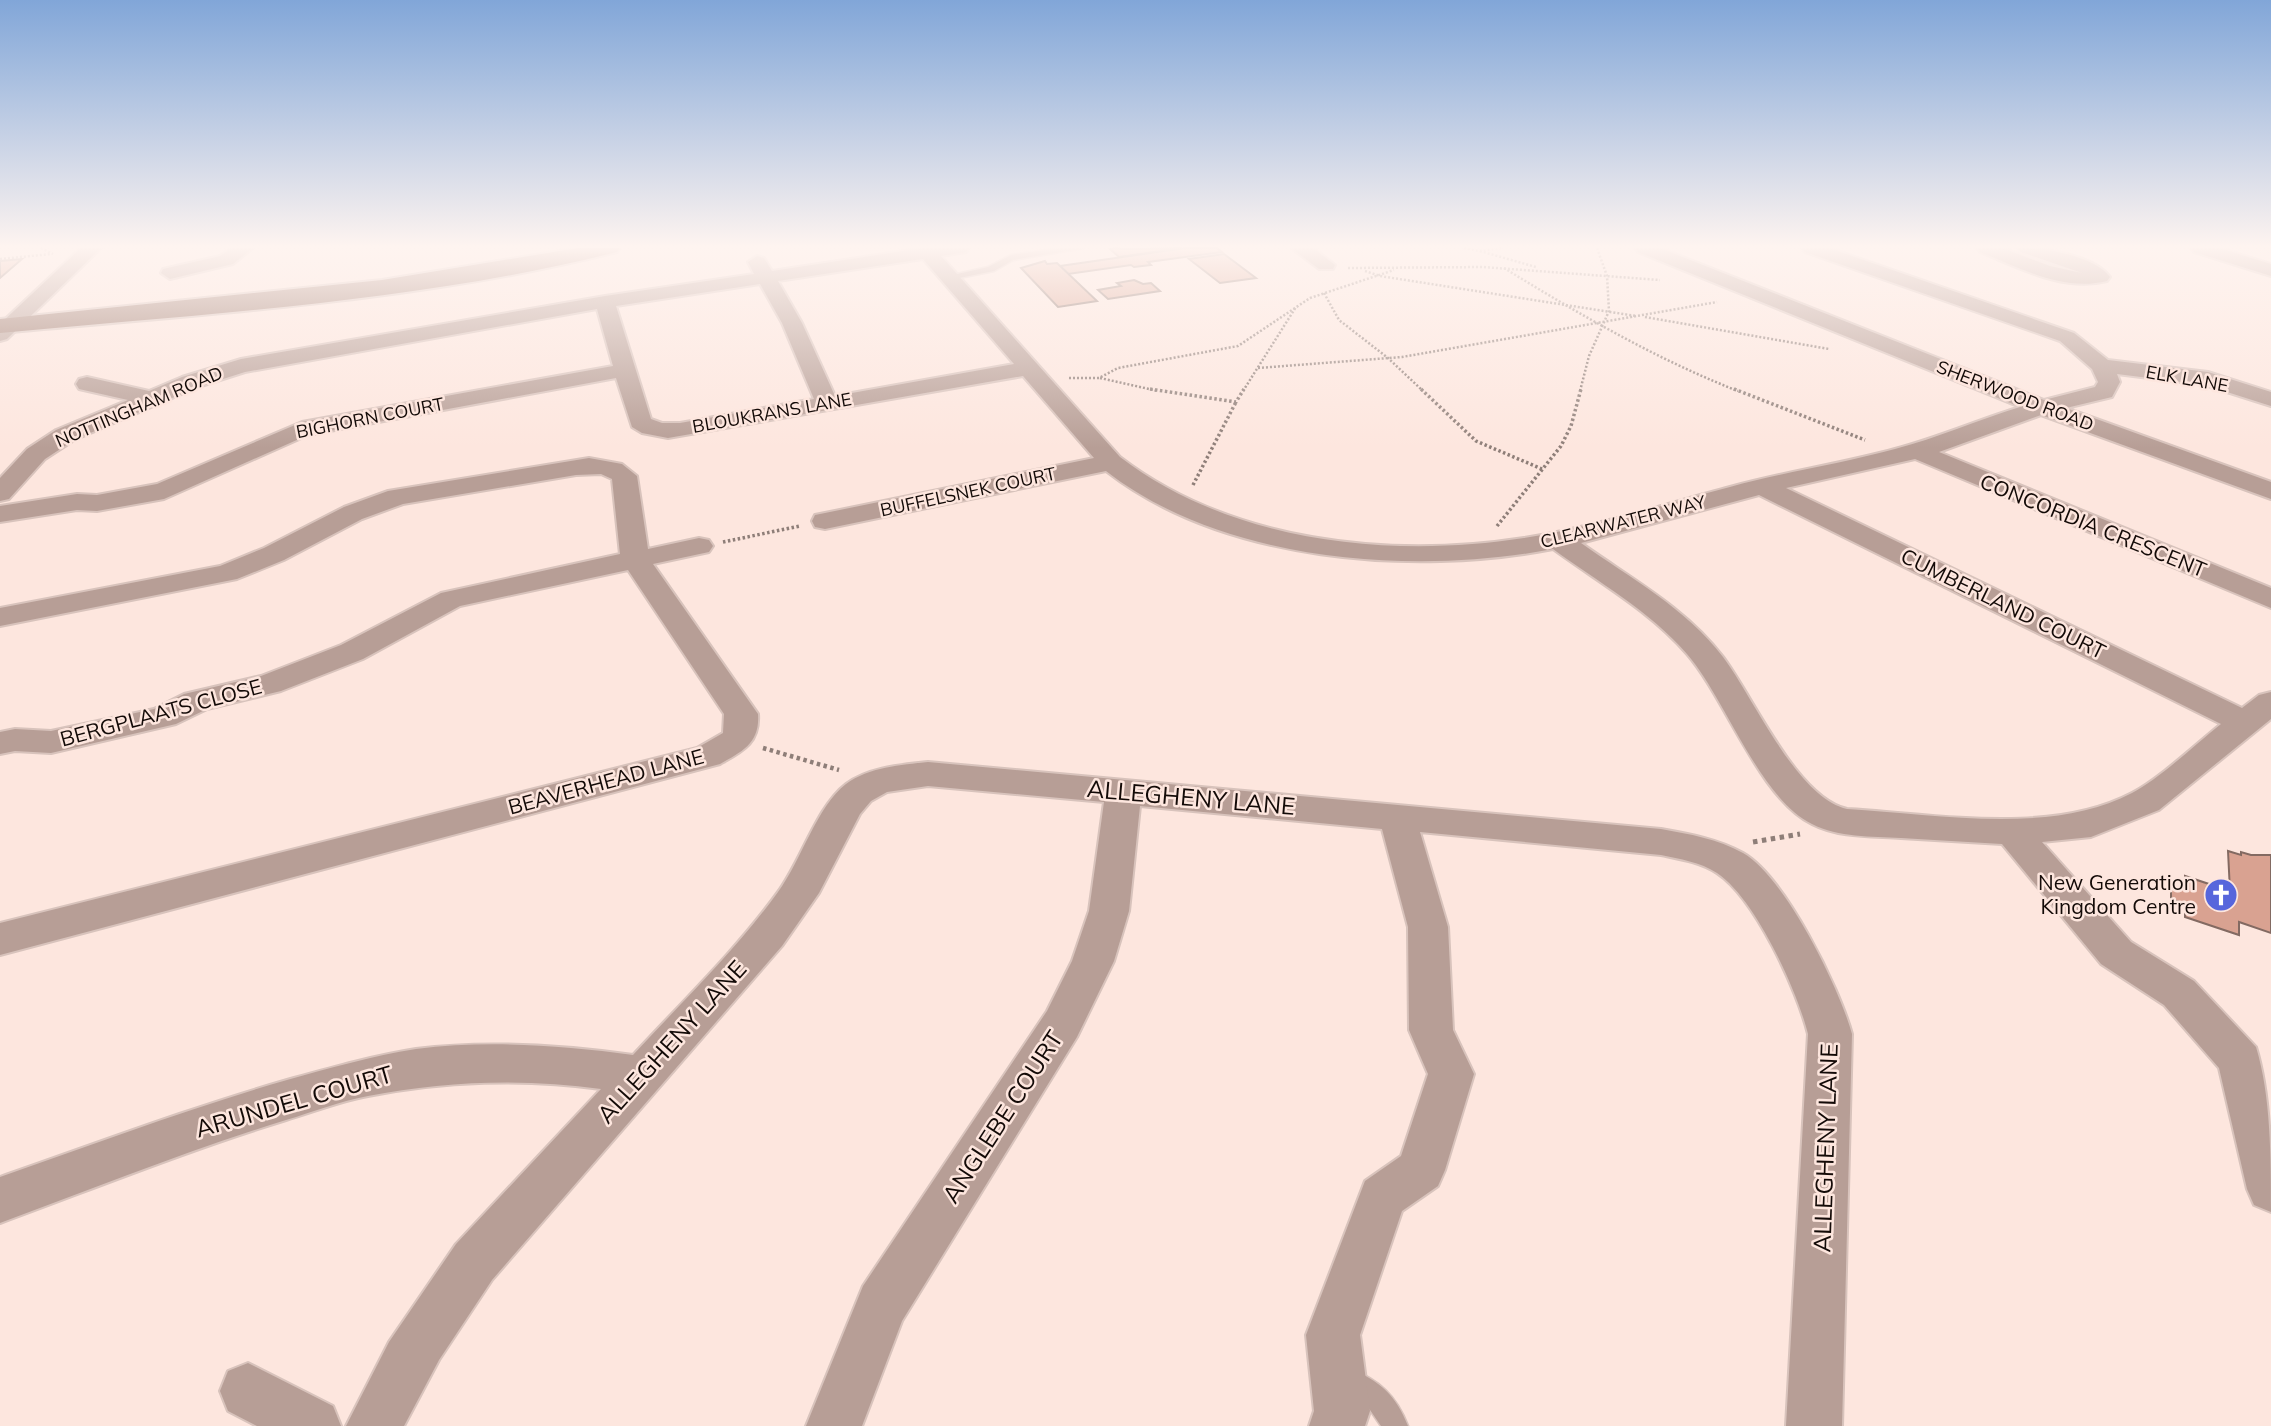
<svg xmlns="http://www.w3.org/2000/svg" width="2271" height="1426" viewBox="0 0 2271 1426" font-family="Mulish,sans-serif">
<rect width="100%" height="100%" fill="#fde6de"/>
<!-- building -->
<g fill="#d9a291" stroke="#836a62" stroke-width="2">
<polygon points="1116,248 1124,249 1182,248 1119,257 1110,249"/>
<polygon points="1185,248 1217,248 1222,252 1148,262 1151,265 1134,267 1131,265 1068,274 1060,266"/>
<polygon points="1224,254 1256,278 1220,283 1189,259"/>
<polygon points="22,259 0,278 0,261"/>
<polygon points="1045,261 1047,264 1057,263 1097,301 1058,307 1021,268"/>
<polygon points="1134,280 1143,284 1151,283 1160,291 1108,299 1098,290 1121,286 1117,283"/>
<polygon points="2228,851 2241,855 2241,852 2251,855 2271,855 2271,933 2239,922 2239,935 2185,917 2185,904 2171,899 2171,885 2185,890 2185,876 2230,891"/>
</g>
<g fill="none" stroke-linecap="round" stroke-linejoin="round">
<defs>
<g id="lane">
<polygon points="1061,248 1084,248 1013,260 994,271 949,280 944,277 988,267 1011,255"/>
<path d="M1349 1368C1380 1381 1396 1395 1408 1426H1381L1368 1407 1340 1390 1336 1381 1340 1372Z"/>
</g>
<g id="street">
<polygon points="81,248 101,248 7,339 0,341 0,324"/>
<polygon points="232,248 253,248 233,264 170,279 161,273 163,269 220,256"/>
<path d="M923 248H969L966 252 941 256 1120 457C1231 542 1389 559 1524 538 1594 527 1662 505 1730 487 1784 472 1840 464 1895 449 1937 438 1978 420 2020 407L1638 252 1635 248H1660L2044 400 2095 387 2098 382 2092 369 2060 341 1805 252 1802 248H1829L2074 333 2108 360 2208 372 2271 392V406L2205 385 2117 374 2120 382 2112 397 2066 408 2271 482V499L2041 415 1939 452 2271 588V608L1915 459 1786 488 2242 708 2259 695 2271 692V719L2159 810 2091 837 2042 842 2131 942 2194 981 2256 1047C2271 1096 2271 1158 2271 1212L2254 1205 2247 1189 2219 1068 2164 1005 2101 964 2002 844C1968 842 1934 840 1901 838 1871 836 1839 838 1812 824 1759 798 1726 699 1687 654 1650 611 1598 582 1553 549 1413 576 1223 562 1106 471L825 529 815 527 812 521 815 515 825 513 1094 458 1023 376 668 438 642 433 632 427 616 378 308 435 164 499 97 511 77 510 0 522V506L77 494 97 495 157 484 302 422 613 366 597 309 245 372 198 387 74 440 45 459 9 499 0 501V478L27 449 56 430 128 400 79 389 76 384 79 379 87 377 149 391 182 377 241 359 605 296 754 274 748 262 757 256 764 258 772 271ZM923 259 1014 364 835 396 802 323 778 281ZM760 284 782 323 814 399 680 423H662L651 419 616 306ZM1759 495 2221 724C2196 744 2159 779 2132 793 2050 836 1936 814 1847 809 1796 797 1754 698 1723 657 1686 608 1630 578 1581 543Z"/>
<polygon points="1291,248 1313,248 1335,265 1333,269 1319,269"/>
<path d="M1977 248H2002L2050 266 2082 273 2021 252 2018 248C2043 248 2094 255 2110 277L2107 281C2063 292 2020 268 1980 252Z"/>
<polygon points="2191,248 2219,248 2271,264 2271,276 2194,252"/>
<path d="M589 458 622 464 637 476 648 549 699 538 709 540 713 546 709 552 653 564 758 714C760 743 743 751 720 764L0 955V923L697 748 723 733 724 714 628 570 460 606 363 659 281 691 207 709 176 724 51 753 15 751 0 754V732L15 729 51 731 154 709 184 694 261 676 341 645 441 593 620 554 612 479 601 474 576 475 403 504 362 519 284 560 237 579 0 626V608L220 566 264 548 344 507 388 491Z"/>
<path d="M928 762 1661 829C1689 834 1718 839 1743 853 1785 877 1839 987 1852 1034L1842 1426H1786L1808 1034C1797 990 1755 898 1717 873 1700 862 1680 859 1661 855L1420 832 1448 927 1453 1030 1474 1074 1445 1170 1438 1186 1402 1211 1360 1335 1370 1411 1365 1426H1309L1314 1411 1306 1335 1365 1181 1401 1156 1428 1074 1409 1030 1408 927 1382 829 1140 806 1129 911 1114 961 1077 1037 902 1321 862 1426H806L863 1286 1047 1011 1072 961 1089 911 1104 802 928 786 887 792 871 801 860 814 819 893 782 946 492 1280 439 1360 404 1426H346L389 1342 456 1244 601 1089C525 1078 443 1081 368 1096 340 1101 313 1112 286 1120 189 1150 95 1188 0 1223V1177C95 1144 190 1108 287 1080 330 1068 372 1056 416 1049 487 1040 562 1045 633 1055 682 1002 736 950 778 892 801 861 817 806 846 784 869 767 901 765 928 762Z"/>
<polygon points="248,1363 333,1406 341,1426 257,1426 228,1411 220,1391 228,1371"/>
</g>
<path id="secondary" d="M578 248H620L617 252C419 302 203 314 0 333V319L382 280Z"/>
</defs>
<!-- lane casing -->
<use href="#lane" stroke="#d8c3bc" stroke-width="3"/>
<!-- street casing -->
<use href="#street" stroke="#d8c3bc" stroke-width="4"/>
<!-- secondary casing -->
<use href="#secondary" stroke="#d8c3bc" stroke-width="4"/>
<!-- path-far3 -->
<g stroke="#8e7e78" stroke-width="2.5" stroke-dasharray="2 2" stroke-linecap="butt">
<polyline points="41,248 53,254"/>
<polyline points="1464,248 1480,251 1501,248"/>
<polyline points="1480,251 1536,267"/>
<polyline points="0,259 51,254"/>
<polyline points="1348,268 1483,267 1660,280"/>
<path d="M1504 268C1579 314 1656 359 1738 391"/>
<polyline points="1365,271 1380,276 1636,316"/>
<polyline points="1324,293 1339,320 1388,358 1423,391"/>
<polyline points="1645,317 1829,349"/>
<polyline points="1258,368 1402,357 1717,302"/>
<polyline points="1069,378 1099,378 1118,368 1238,346 1310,298 1394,270"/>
<polyline points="1100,378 1158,391"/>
<polyline points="1243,391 1296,307"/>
<polyline points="1580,391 1589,356 1609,311 1607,276 1597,248"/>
</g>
<!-- path-far2 -->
<g stroke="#8e7e78" stroke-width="3.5" stroke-dasharray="2.5 2.5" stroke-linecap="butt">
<polyline points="1150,389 1236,402 1244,389"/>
<polyline points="1421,389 1476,441 1542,469"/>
<polyline points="1734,389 1865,440"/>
<polyline points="1193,485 1236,402"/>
<polyline points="1497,526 1561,446 1571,426 1581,389"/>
<polyline points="723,542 800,526"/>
</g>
<!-- path-far1 -->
<polyline stroke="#8e7e78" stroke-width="4.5" stroke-dasharray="3.5 3.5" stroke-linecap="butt" points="763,748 839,770"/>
<!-- path -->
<polyline stroke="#8e7e78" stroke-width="5" stroke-dasharray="4.5 4.5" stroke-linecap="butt" points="1753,842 1800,834"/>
<!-- lane -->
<use href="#lane" fill="#b79e96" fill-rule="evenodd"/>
<!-- street -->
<use href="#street" fill="#b79e96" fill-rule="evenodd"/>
<!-- secondary -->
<use href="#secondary" fill="#9c796d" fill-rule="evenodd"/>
</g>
<!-- sky -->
<linearGradient id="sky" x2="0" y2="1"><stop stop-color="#81a6d8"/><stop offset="0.55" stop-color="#fef4f0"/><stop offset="1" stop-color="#fef4f0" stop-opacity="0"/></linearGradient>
<rect width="2271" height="448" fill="url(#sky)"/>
<!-- icons -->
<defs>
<symbol id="church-disc" viewBox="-11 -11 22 22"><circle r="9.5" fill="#5766dc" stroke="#fde6de"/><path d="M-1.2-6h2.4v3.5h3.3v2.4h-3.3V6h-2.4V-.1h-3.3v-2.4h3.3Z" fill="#fff"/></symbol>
</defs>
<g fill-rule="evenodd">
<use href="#church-disc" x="2202" y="876" width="38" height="38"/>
</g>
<g text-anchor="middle" stroke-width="5" stroke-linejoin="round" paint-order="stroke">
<!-- far-street labels -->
<g font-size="18" fill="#130a07" stroke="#fde6de">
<text transform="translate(2187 379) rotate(10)" y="6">ELK LANE</text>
<text transform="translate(2015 396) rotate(21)" y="6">SHERWOOD ROAD</text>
<text transform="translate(139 407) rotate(-23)" y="6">NOTTINGHAM ROAD</text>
<text transform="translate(772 413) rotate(-10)" y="6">BLOUKRANS LANE</text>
<text transform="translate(370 418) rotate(-11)" y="6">BIGHORN COURT</text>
<text transform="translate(968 492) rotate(-12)" y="6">BUFFELSNEK COURT</text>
<text transform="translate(1623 522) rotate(-14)" y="6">CLEARWATER WAY</text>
</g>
<!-- street labels -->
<g font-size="21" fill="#130a07" stroke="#fde6de">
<text transform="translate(2093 526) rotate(22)" y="7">CONCORDIA CRESCENT</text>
<text transform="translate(2003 604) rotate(26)" y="7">CUMBERLAND COURT</text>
<text transform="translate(161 713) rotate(-15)" y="7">BERGPLAATS CLOSE</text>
<text transform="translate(606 782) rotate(-15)" y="7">BEAVERHEAD LANE</text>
</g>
<!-- poi labels -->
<g font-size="21" fill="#130a07" stroke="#fde6de" text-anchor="end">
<text x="2196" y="890">New Generation<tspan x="2196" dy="24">Kingdom Centre</tspan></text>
</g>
<!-- near-street labels -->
<g font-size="24" fill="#130a07" stroke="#fde6de">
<text transform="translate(1191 798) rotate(5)" y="8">ALLEGHENY LANE</text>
<text transform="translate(672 1042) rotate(-48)" y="8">ALLEGHENY LANE</text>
<text transform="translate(294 1102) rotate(-16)" y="8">ARUNDEL COURT</text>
<text transform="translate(1003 1117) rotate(-57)" y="8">ANGLEBE COURT</text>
<text transform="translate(1826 1148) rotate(-88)" y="8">ALLEGHENY LANE</text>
</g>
</g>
</svg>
